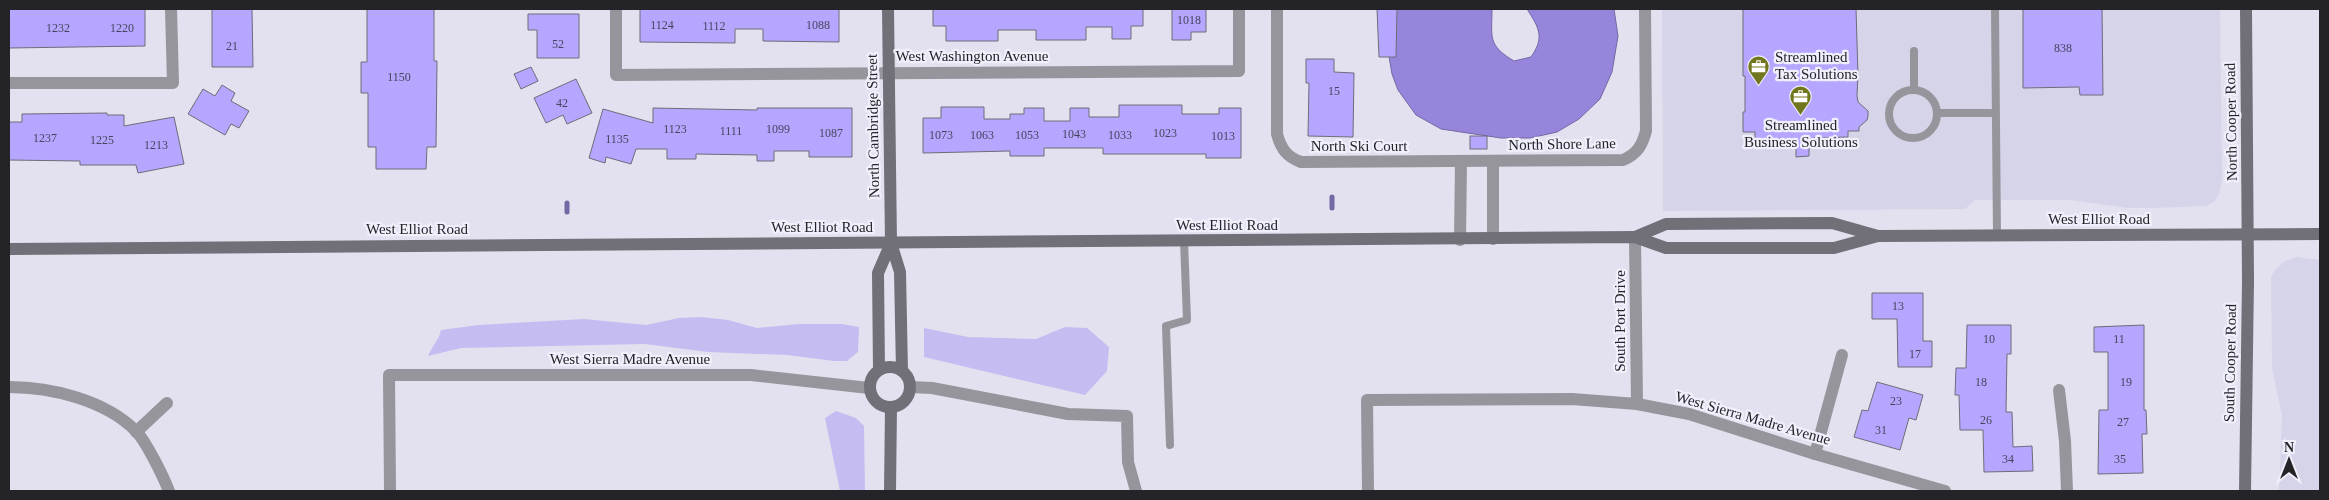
<svg xmlns="http://www.w3.org/2000/svg" width="2329" height="500" viewBox="0 0 2329 500" font-family="Georgia,serif">
<rect width="100%" height="100%" fill="#e3e1ef"/>
<!-- built -->
<g fill="#d6d4e8">
<polygon points="1662,9 2220,9 2222,179 2219,194 2214,202 2206,206 2154,208 2128,208 2070,200 1975,200 1965,209 1663,211"/>
<polygon points="2296,257 2320,260 2320,491 2279,491 2282,416 2272,368 2271,277 2275,270 2285,261"/>
</g>
<!-- green -->
<g fill="#c5bdf1">
<path d="M701 317 728 320 757 328 799 324H842L859 327 858 352 847 361H834L787 355 708 352 645 344 461 348 428 356C432 346 439 340 441 330L478 325 584 319 646 325 679 318Z"/>
<polygon points="1065,327 1087,328 1109,347 1107,371 1085,395 924,357 924,328 968,337 1036,339"/>
<polygon points="836,411 856,418 864,426 865,491 840,491 825,418"/>
</g>
<!-- water -->
<path fill="#9685db" stroke="#7468a5" d="M1383 9H1492C1492 37 1487 45 1514 61L1531 57C1545 37 1539 28 1527 9H1614L1618 36 1612 72 1600 99 1579 119 1557 132 1530 138H1501L1441 129 1416 115 1398 90 1392 74 1383 22Z"/>
<g fill="none" stroke-linecap="round" stroke-linejoin="round">
<!-- stream -->
<g stroke="#7468a5" stroke-width="5">
<polyline points="1332,197 1332,208"/>
<polyline points="567,203 567,212"/>
</g>
</g>
<!-- building -->
<g fill="#b6a6ff" stroke="#6e6c78">
<polygon points="9,9 145,9 145,46 9,48"/>
<polygon points="212,9 252,9 253,67 212,67"/>
<polygon points="367,9 434,9 434,61 437,61 436,147 427,147 426,169 376,169 376,147 368,147 368,93 361,93 361,62 367,62"/>
<polygon points="640,9 839,9 839,42 763,41 763,29 735,29 735,43 640,42"/>
<polygon points="933,9 1143,9 1143,26 1131,26 1131,39 1112,39 1112,27 1086,27 1086,40 1036,40 1036,30 998,30 998,41 946,41 946,26 933,26"/>
<polygon points="1172,9 1206,9 1206,32 1191,32 1191,40 1172,40"/>
<polygon points="1377,9 1397,9 1396,57 1379,57"/>
<polygon points="1743,9 1856,9 1858,75 1857,96 1858,102 1868,111 1868,116 1867,120 1859,127 1859,131 1848,131 1848,137 1813,138 1813,147 1809,147 1809,156 1796,157 1796,147 1791,147 1791,143 1786,143 1786,139 1755,139 1755,132 1743,132 1743,112 1745,112 1745,76 1743,76"/>
<polygon points="2023,9 2102,9 2103,95 2080,95 2079,87 2023,88"/>
<polygon points="528,14 579,14 579,58 537,58 537,30 528,30"/>
<polygon points="1306,59 1334,59 1334,72 1354,73 1353,137 1308,136 1309,83 1306,83"/>
<polygon points="531,67 538,81 521,89 514,74"/>
<polygon points="576,79 592,113 567,124 563,115 546,123 534,98"/>
<polygon points="222,85 235,93 231,101 249,111 239,128 231,124 225,135 188,114 203,89 215,96"/>
<polygon points="1119,105 1182,105 1182,114 1219,114 1219,108 1241,108 1241,158 1206,158 1206,154 1103,154 1103,148 1044,148 1044,156 1010,156 1010,151 923,153 923,118 941,118 941,107 984,107 984,119 1010,119 1010,114 1024,114 1024,108 1044,108 1044,121 1070,121 1070,108 1089,108 1089,117 1119,117"/>
<polygon points="653,108 757,110 757,108 852,108 852,157 809,157 809,151 774,151 774,161 757,161 757,155 696,154 696,159 667,159 667,149 636,149 631,164 606,157 605,163 589,158 603,109 653,123"/>
<polygon points="107,113 107,115 124,115 124,126 174,117 184,164 138,173 136,165 80,165 80,161 9,160 9,122 22,122 22,114"/>
<rect x="1470" y="136" width="17" height="13"/>
<polygon points="1872,293 1923,293 1923,341 1932,341 1932,367 1898,367 1897,319 1872,319"/>
<polygon points="1967,325 2011,325 2011,354 2007,354 2006,412 2012,412 2013,447 2032,446 2033,471 1984,472 1983,430 1960,430 1959,395 1955,395 1956,368 1966,368"/>
<polygon points="2144,325 2144,410 2146,410 2147,434 2142,434 2143,473 2098,474 2099,410 2108,410 2108,352 2094,352 2094,327"/>
<polygon points="1877,382 1923,395 1916,420 1909,418 1900,450 1854,437 1862,410 1868,411"/>
</g>
<g fill="none" stroke-linecap="round" stroke-linejoin="round">
<!-- lane -->
<g stroke="#96959b" stroke-width="8">
<polyline points="1995,9 1997,236"/>
<polyline points="1914,51 1914,90"/>
<circle cx="1913" cy="114" r="24"/>
<polyline points="1938,113 1995,113"/>
<polyline points="1170,445 1166,326 1187,320 1184,241"/>
</g>
<!-- street -->
<g stroke="#96959b" stroke-width="12">
<polyline points="616,9 616,75 1239,71 1239,9"/>
<path d="M1277 9V134C1281 149 1287 157 1301 162L1623 160C1637 154 1642 146 1646 131L1645 9"/>
<polyline points="9,83 173,83 171,9"/>
<polyline points="1493,161 1493,239"/>
<polyline points="1635,237 1637,404"/>
<polyline points="1460,240 1461,161"/>
<path d="M9 387C51 387 105 400 136 431 147 443 163 476 169 491"/>
<polyline points="910,387 932,388 1068,414 1127,416 1128,462 1136,491"/>
<polyline points="2059,390 2065,441 2067,491"/>
<polyline points="136,432 167,403"/>
<polyline points="1815,454 1842,355"/>
<polyline points="390,491 389,375 751,375 869,388"/>
<polyline points="1368,491 1367,400 1572,399 1637,404 1689,414 1815,454 1945,491"/>
</g>
<!-- secondary -->
<g stroke="#717078" stroke-width="12">
<polyline points="888,9 891,243 900,272 902,371"/>
<polyline points="1635,237 1666,224 1832,223 1878,236"/>
<polyline points="9,249 1635,237 1666,248 1834,248 1878,236 2320,234"/>
<circle cx="890" cy="387" r="20"/>
<polyline points="879,370 878,273 891,243"/>
<polyline points="890,491 891,407"/>
<polyline points="2245,491 2248,281 2246,9"/>
</g>
</g>
<!-- icons -->
<defs>
<symbol id="office-pin" viewBox="-11 -11 22 30"><path d="M0 17L-7.5 6A9.5 9.5 0 1 1 7.5 6Z" fill="#71751c" stroke="#f0effc"/><path d="M-6-3h4V-5.5h4V-3h4V5H-6ZM-1-4.5V-3h2v-1.5ZM-6 0V1H6V0Z" fill="#fff"/></symbol>
</defs>
<g fill-rule="evenodd">
<use href="#office-pin" x="1746" y="54" width="25" height="34"/>
<use href="#office-pin" x="1788" y="84" width="25" height="34"/>
</g>
<g text-anchor="middle" stroke-width="4.5" stroke-linejoin="round" paint-order="stroke">
<!-- number labels -->
<g font-size="12" fill="#48445e">
<text x="1189" y="24">1018</text>
<text x="662" y="29">1124</text>
<text x="818" y="29">1088</text>
<text x="714" y="30">1112</text>
<text x="58" y="32">1232</text>
<text x="122" y="32">1220</text>
<text x="558" y="48">52</text>
<text x="232" y="50">21</text>
<text x="2063" y="52">838</text>
<text x="399" y="81">1150</text>
<text x="1334" y="95">15</text>
<text x="562" y="107">42</text>
<text x="675" y="133">1123</text>
<text x="778" y="133">1099</text>
<text x="731" y="135">1111</text>
<text x="831" y="137">1087</text>
<text x="1165" y="137">1023</text>
<text x="1074" y="138">1043</text>
<text x="941" y="139">1073</text>
<text x="982" y="139">1063</text>
<text x="1027" y="139">1053</text>
<text x="1120" y="139">1033</text>
<text x="1223" y="140">1013</text>
<text x="45" y="142">1237</text>
<text x="617" y="143">1135</text>
<text x="102" y="144">1225</text>
<text x="156" y="149">1213</text>
<text x="1898" y="310">13</text>
<text x="1989" y="343">10</text>
<text x="2119" y="343">11</text>
<text x="1915" y="358">17</text>
<text x="1981" y="386">18</text>
<text x="2126" y="386">19</text>
<text x="1896" y="405">23</text>
<text x="1986" y="424">26</text>
<text x="2123" y="426">27</text>
<text x="1881" y="434">31</text>
<text x="2008" y="463">34</text>
<text x="2120" y="463">35</text>
</g>
<!-- street labels -->
<g font-size="15" fill="#242428" stroke="#f0effc">
<text x="972" y="61">West Washington Avenue</text>
<text transform="translate(2231 122) rotate(-91)" y="5">North Cooper Road</text>
<text transform="translate(873 126) rotate(-91)" y="5">North Cambridge Street</text>
<text transform="translate(1562 144) rotate(-1)" y="5">North Shore Lane</text>
<text x="1359" y="151">North Ski Court</text>
<text x="2099" y="224">West Elliot Road</text>
<text x="1227" y="230">West Elliot Road</text>
<text x="822" y="232">West Elliot Road</text>
<text x="417" y="234">West Elliot Road</text>
<text transform="translate(1620 321) rotate(-90)" y="5">South Port Drive</text>
<text x="630" y="364">West Sierra Madre Avenue</text>
<text transform="translate(2230 363) rotate(-89)" y="5">South Cooper Road</text>
<text transform="translate(1753 418) rotate(16)" y="5">West Sierra Madre Avenue</text>
</g>
<!-- poi labels -->
<g font-size="15" fill="#242428" stroke="#f0effc" text-anchor="start">
<text x="1775" y="62">Streamlined<tspan x="1775" dy="17">Tax Solutions</tspan></text>
<text x="1801" y="130" text-anchor="middle">Streamlined<tspan x="1801" dy="17">Business Solutions</tspan></text>
</g>
</g>
<!-- border -->
<rect width="2329" height="500" fill="none" stroke="#242428" stroke-width="20"/>
<!-- north arrow -->
<g transform="translate(2289 460)" stroke="#f0effc" stroke-width="4" paint-order="stroke">
<path d="M0-4L9 19L0 12L-9 19Z" fill="#242428"/>
<text y="-8" font-size="14" font-weight="bold" text-anchor="middle" fill="#242428">N</text>
</g>
</svg>
